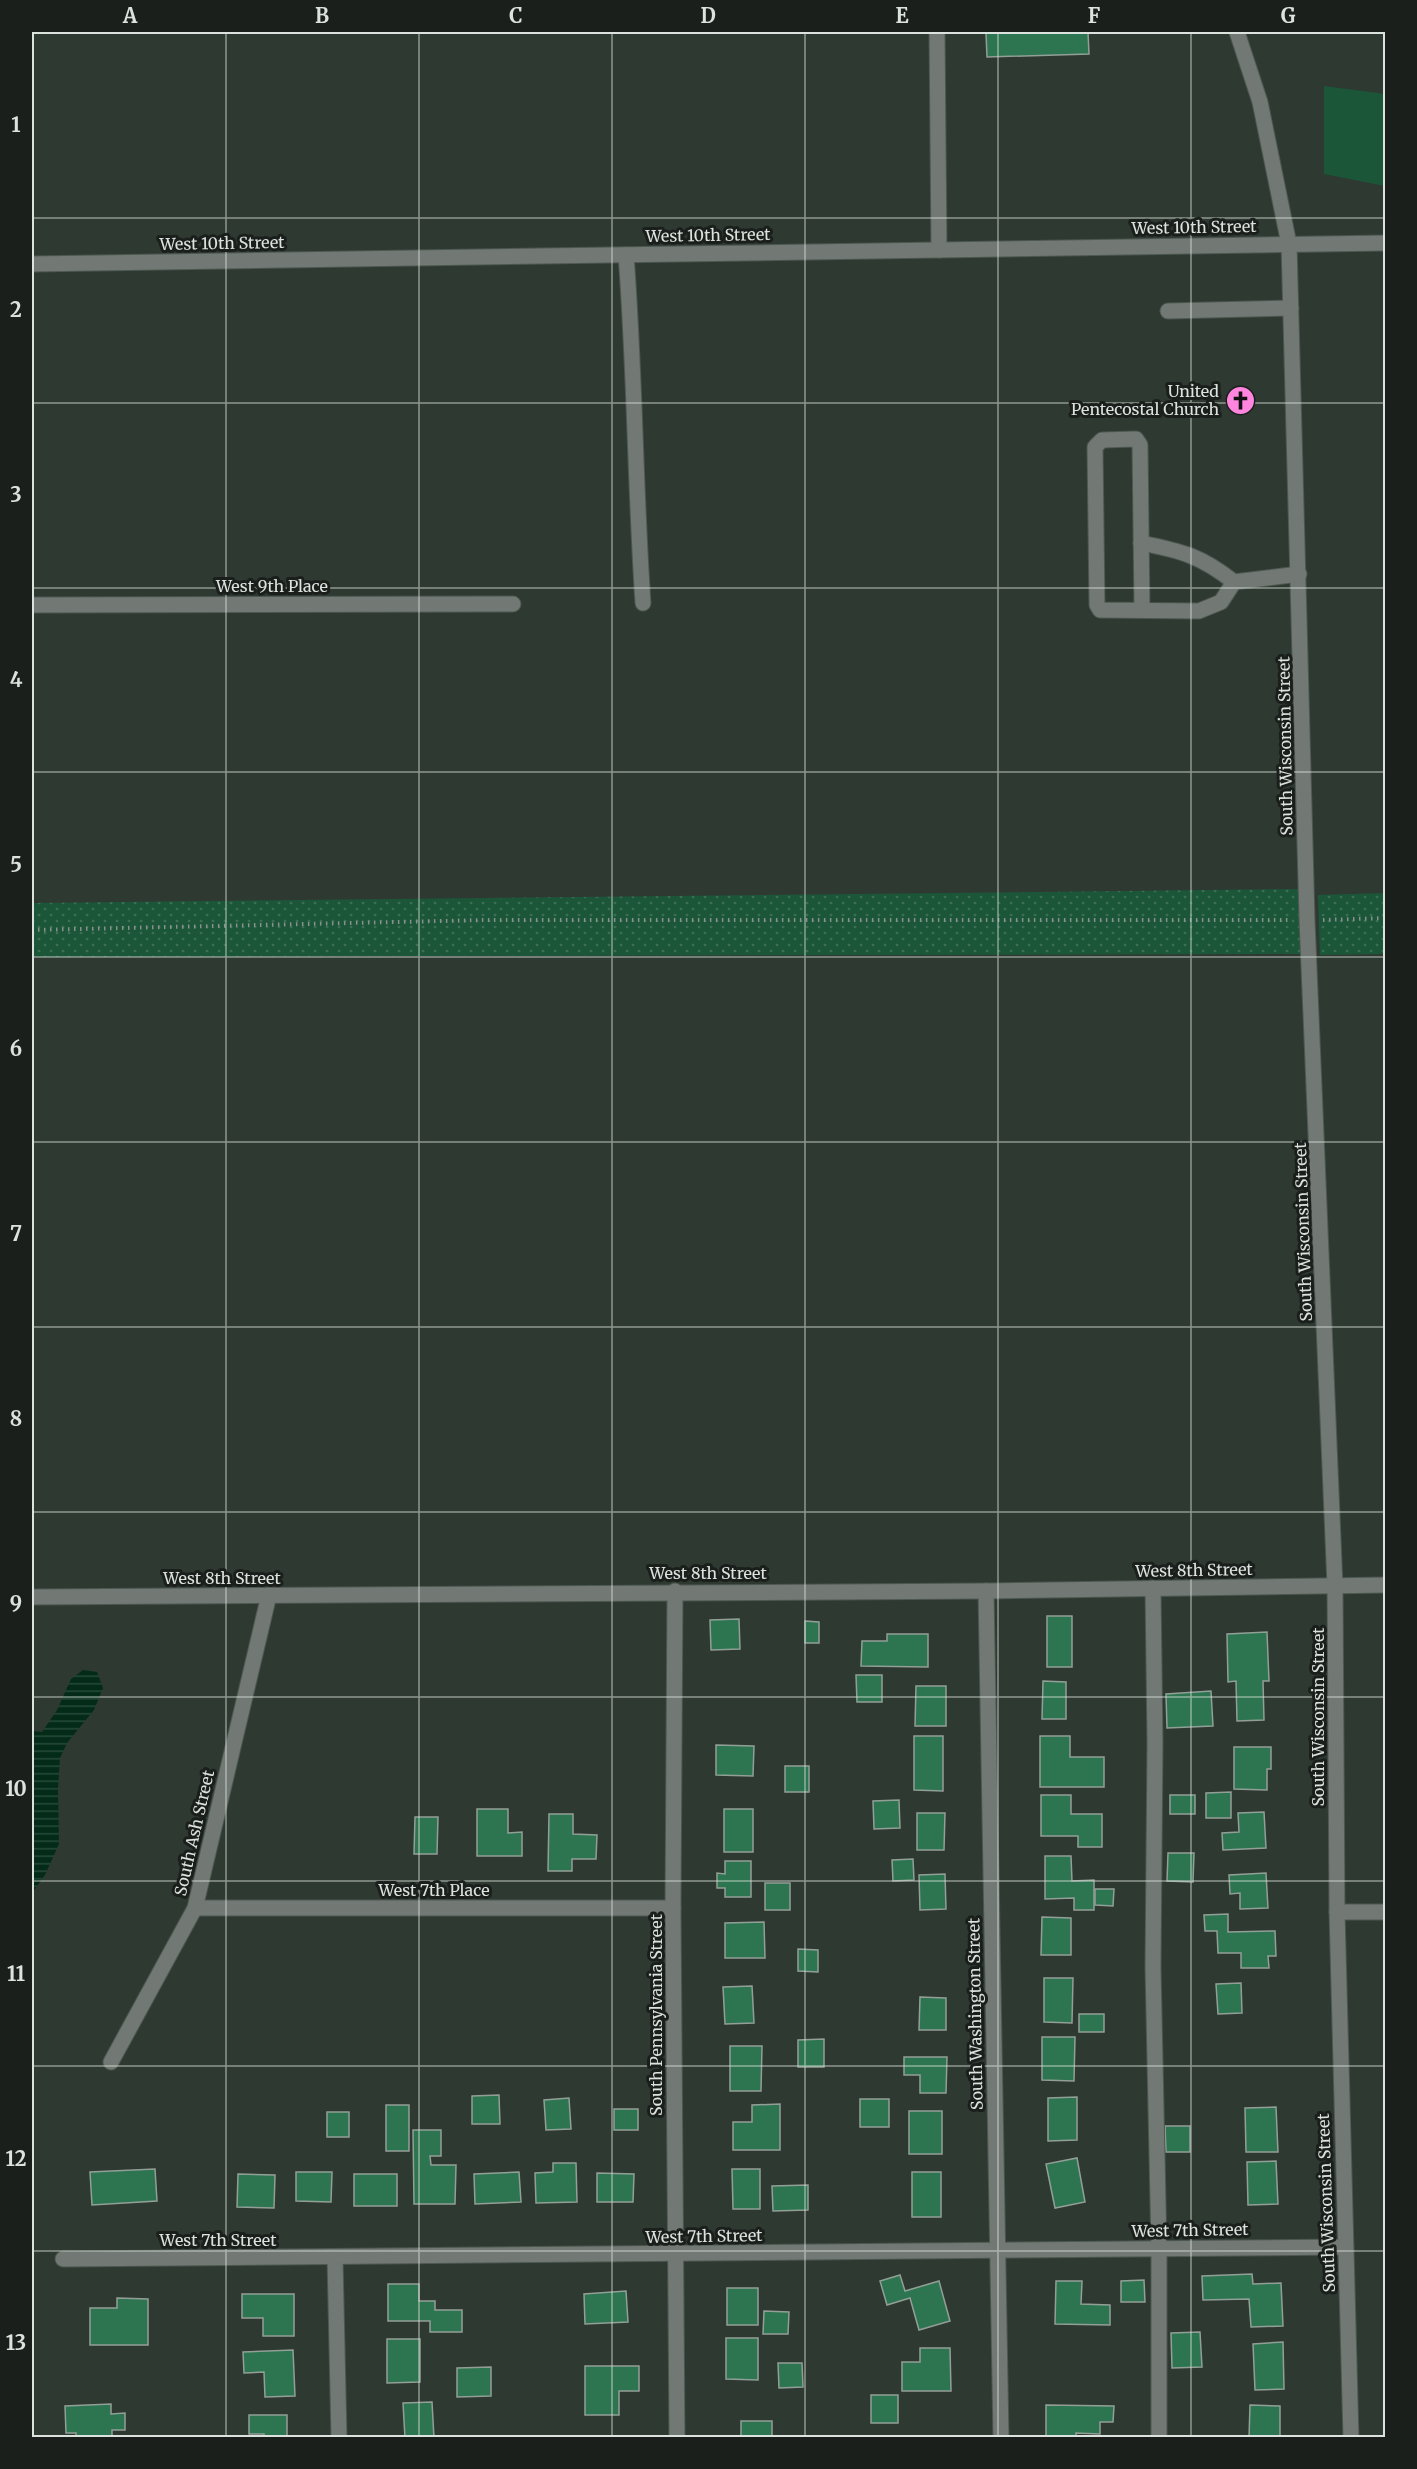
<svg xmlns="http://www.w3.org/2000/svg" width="1417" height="2469" viewBox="0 0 1417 2469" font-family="Merriweather,serif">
<defs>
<pattern id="green-dots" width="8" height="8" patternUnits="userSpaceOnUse" patternTransform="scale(1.5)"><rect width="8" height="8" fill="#1b5639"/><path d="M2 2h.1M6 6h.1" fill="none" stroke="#3c6e55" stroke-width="1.8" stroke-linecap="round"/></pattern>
<pattern id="water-rules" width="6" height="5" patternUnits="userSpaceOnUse" patternTransform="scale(1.5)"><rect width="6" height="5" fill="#032b18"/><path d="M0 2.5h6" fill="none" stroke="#274a39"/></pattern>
</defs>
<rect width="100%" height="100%" fill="#2e3932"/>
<!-- green -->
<g fill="url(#green-dots)">
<polygon points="1302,889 1305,954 32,957 32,903"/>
<polygon points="1385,893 1385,954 1320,955 1318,895"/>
</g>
<!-- pitch -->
<polygon fill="#1b5639" points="1324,86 1385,94 1385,186 1324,174"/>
<!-- water -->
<polygon fill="url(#water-rules)" points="83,1670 97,1672 103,1688 94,1710 67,1743 60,1758 58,1788 59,1844 45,1875 32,1893 32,1731 42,1732 57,1710 71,1679"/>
<!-- building -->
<g fill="#2d7551" stroke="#929f97" stroke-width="1.5">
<polygon points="1006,32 1088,32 1089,54 987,57 986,33"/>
<rect x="1047" y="1616" width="25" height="51"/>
<polygon points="739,1619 740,1649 711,1650 710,1620"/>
<polygon points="805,1621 819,1622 819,1643 805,1643"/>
<polygon points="1267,1632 1269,1681 1263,1681 1264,1720 1237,1721 1236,1681 1228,1682 1227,1634"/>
<polygon points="887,1634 928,1634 928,1667 861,1666 862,1641 887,1641"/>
<polygon points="856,1675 882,1675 882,1702 857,1702"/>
<polygon points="1043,1681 1066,1682 1066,1719 1042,1719"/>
<polygon points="916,1686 946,1686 946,1726 915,1726"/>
<polygon points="1211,1691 1213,1726 1167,1728 1166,1694"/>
<polygon points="914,1736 943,1736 943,1791 914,1790"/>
<polygon points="1040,1736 1070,1736 1070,1757 1104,1757 1104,1787 1040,1787"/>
<polygon points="716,1745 754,1746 753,1776 716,1775"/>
<polygon points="1234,1747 1271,1747 1271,1769 1267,1769 1267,1790 1234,1789"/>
<rect x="785" y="1766" width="24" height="26"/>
<polygon points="1231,1792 1231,1818 1206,1818 1206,1793"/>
<polygon points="1041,1795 1071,1795 1071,1814 1102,1814 1102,1847 1078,1847 1078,1836 1041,1836"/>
<rect x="1170" y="1795" width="25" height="19"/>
<polygon points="899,1800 900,1828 874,1829 873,1801"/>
<polygon points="477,1809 508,1809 508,1833 522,1832 522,1856 477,1856"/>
<rect x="724" y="1809" width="29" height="43"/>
<polygon points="1264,1812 1266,1848 1223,1850 1222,1833 1239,1832 1238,1813"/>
<polygon points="917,1813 945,1813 944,1850 917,1850"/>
<polygon points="549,1814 573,1814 573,1834 597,1835 596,1859 572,1859 572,1871 548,1871"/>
<polygon points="415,1817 438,1817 437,1854 414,1854"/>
<polygon points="1168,1853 1194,1853 1193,1882 1167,1881"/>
<polygon points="1045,1856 1071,1856 1072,1881 1094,1880 1094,1910 1074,1910 1074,1898 1045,1899"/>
<polygon points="913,1859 914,1880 893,1881 892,1860"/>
<polygon points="725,1861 751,1861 751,1897 725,1897 725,1888 717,1888 717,1873 725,1874"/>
<polygon points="1266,1873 1268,1908 1240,1909 1240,1893 1230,1894 1229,1875"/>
<polygon points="945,1874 946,1909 920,1910 919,1875"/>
<rect x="765" y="1883" width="25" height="27"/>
<polygon points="1095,1889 1114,1889 1113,1906 1095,1905"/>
<polygon points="1228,1914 1228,1932 1275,1931 1276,1956 1268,1956 1269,1968 1241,1968 1241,1953 1218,1953 1217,1931 1205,1931 1204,1915"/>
<polygon points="1042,1917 1071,1918 1071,1955 1041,1955"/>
<polygon points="764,1922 765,1958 725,1958 725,1923"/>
<polygon points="798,1949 818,1950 818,1972 798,1971"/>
<polygon points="1044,1978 1073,1978 1072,2023 1044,2022"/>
<polygon points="1241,1983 1242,2013 1218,2014 1216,1984"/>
<polygon points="752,1986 754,2023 725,2024 723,1987"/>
<polygon points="920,1997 946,1998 946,2030 919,2030"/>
<rect x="1079" y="2014" width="25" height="18"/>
<polygon points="1042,2037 1075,2037 1074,2081 1042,2080"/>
<polygon points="824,2039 824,2067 798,2067 798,2040"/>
<polygon points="730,2046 762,2046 761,2091 730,2091"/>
<polygon points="904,2057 947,2057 946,2093 920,2093 920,2075 904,2075"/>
<polygon points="499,2095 500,2124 472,2124 472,2096"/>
<polygon points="1077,2097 1077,2140 1048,2141 1048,2098"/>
<polygon points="569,2098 571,2129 546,2130 544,2100"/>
<rect x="860" y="2099" width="29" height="28"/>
<polygon points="780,2104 780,2150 733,2150 733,2122 752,2122 752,2105"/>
<rect x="386" y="2105" width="23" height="46"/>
<polygon points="1276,2107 1278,2152 1246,2152 1245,2108"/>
<rect x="614" y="2109" width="24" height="21"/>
<rect x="909" y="2111" width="33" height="43"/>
<rect x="327" y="2112" width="22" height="25"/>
<polygon points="1165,2126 1190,2126 1190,2152 1166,2152"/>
<polygon points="413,2130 441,2130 441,2156 430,2156 431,2165 456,2165 455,2204 414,2204"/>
<polygon points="1077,2158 1085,2202 1055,2208 1046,2164"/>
<polygon points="1276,2161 1278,2204 1248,2205 1247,2162"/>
<polygon points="553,2163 576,2163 577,2202 536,2203 535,2173 553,2172"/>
<polygon points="155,2169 157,2201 92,2205 90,2172"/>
<polygon points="732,2169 760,2169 760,2209 733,2209"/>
<polygon points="296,2172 332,2172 331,2202 296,2201"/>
<polygon points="519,2172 521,2202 475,2204 474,2174"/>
<rect x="912" y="2172" width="29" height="45"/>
<polygon points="597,2173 634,2174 633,2202 597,2202"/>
<polygon points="238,2174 275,2175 274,2208 237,2207"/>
<rect x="354" y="2174" width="43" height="32"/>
<polygon points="808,2185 808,2210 773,2211 772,2186"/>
<polygon points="1252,2274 1253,2284 1281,2283 1283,2326 1251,2327 1249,2299 1203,2300 1202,2276"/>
<polygon points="900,2275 905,2291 939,2281 950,2321 919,2330 910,2298 887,2305 880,2281"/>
<polygon points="1144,2280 1145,2302 1121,2302 1121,2281"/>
<polygon points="1056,2281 1082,2281 1081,2304 1110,2305 1110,2325 1055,2324"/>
<polygon points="388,2284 419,2284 419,2301 435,2301 435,2310 462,2310 462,2332 430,2332 430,2321 388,2321"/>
<rect x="727" y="2288" width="31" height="37"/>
<polygon points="626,2291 628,2322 585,2324 584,2294"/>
<polygon points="242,2294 294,2294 294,2336 263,2336 263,2318 242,2318"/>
<polygon points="117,2298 148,2299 148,2345 90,2345 90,2308 117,2308"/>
<polygon points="764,2311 789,2312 788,2334 763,2334"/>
<polygon points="1200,2332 1202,2367 1172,2368 1171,2333"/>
<polygon points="726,2338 758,2338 758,2380 726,2379"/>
<polygon points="387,2339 420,2339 420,2382 387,2383"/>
<polygon points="1283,2342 1284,2389 1255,2390 1253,2344"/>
<polygon points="920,2348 950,2348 951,2391 902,2391 902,2362 920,2362"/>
<polygon points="293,2350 295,2396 265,2397 264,2372 244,2373 243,2352"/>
<polygon points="778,2363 802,2363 803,2387 779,2388"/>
<polygon points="585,2366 639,2366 639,2391 619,2391 619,2415 585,2415"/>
<polygon points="491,2367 491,2396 457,2397 457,2368"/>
<rect x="871" y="2395" width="27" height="28"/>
<polygon points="432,2402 434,2438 405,2438 403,2403"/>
<polygon points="111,2404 111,2414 125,2413 125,2430 112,2430 112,2438 76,2438 76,2433 66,2433 65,2406"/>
<polygon points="1046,2405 1114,2406 1113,2422 1100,2422 1100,2434 1076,2433 1076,2438 1046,2438"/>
<polygon points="1250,2405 1280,2406 1280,2438 1249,2438"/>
<polygon points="249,2415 287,2415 287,2438 264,2438 264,2434 249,2434"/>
<rect x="741" y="2421" width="31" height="17"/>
</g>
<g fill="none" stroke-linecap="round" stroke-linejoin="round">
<defs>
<g id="minor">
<polyline points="937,32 939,250"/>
<polyline points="1237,32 1260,102 1289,244 1307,920 1335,1586 1337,1912 1351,2438"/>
<path d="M626 255C635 371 635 487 643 603"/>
<polyline points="32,264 1386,243"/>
<polyline points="1168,311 1291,308"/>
<path d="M1141 543C1182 551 1201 556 1234 582L1299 574"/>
<polyline points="32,605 513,604"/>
<polyline points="1142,609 1140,445 1136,439 1102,440 1095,447 1097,605 1100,610 1199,611 1221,602 1234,582"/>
<polyline points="1153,1588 1155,1744 1153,1967 1159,2249 1159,2438"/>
<polyline points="675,1591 673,1908 677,2438"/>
<polyline points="986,1591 1001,2438"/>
<polyline points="32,1597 986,1591 1386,1585"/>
<polyline points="195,1908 673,1908"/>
<polyline points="1337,1912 1386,1912"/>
<polyline points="111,2062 195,1908 269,1595"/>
<polyline points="335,2258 339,2438"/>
<polyline points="63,2259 1345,2247"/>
</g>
</defs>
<!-- minor casing -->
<use href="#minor" stroke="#4d5851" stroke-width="17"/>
<!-- path -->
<g stroke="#89918c" stroke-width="4" stroke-dasharray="1.5 4.5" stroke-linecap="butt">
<polyline points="1323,920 1386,918"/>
<polyline points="32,930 486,920 1289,920"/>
</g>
<!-- minor -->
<use href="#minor" stroke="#727874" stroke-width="15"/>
</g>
<!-- grid -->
<path fill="none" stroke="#dce3df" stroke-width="1.5" stroke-opacity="0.55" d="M226 32V2438M419 32V2438M612 32V2438M805 32V2438M998 32V2438M1191 32V2438M32 218H1386M32 403H1386M32 588H1386M32 772H1386M32 957H1386M32 1142H1386M32 1327H1386M32 1512H1386M32 1697H1386M32 1881H1386M32 2066H1386M32 2251H1386"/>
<!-- icons -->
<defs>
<symbol id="church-disc" viewBox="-11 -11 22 22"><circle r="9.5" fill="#ff85de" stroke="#1a1f1c"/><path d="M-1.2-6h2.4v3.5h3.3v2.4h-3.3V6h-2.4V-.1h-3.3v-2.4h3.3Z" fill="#111"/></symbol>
</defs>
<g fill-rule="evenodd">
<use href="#church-disc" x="1224" y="384" width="33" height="33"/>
</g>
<g text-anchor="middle" stroke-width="6" stroke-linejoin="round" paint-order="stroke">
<!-- street labels -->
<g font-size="16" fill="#dce3df" stroke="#1a1f1c">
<text transform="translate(1194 227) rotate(-1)" y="6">West 10th Street</text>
<text transform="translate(708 235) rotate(-1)" y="6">West 10th Street</text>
<text transform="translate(222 243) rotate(-1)" y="6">West 10th Street</text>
<text x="272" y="592">West 9th Place</text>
<text transform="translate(1285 746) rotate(-91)" y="6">South Wisconsin Street</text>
<text transform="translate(1303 1232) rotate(-92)" y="6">South Wisconsin Street</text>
<text transform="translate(1194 1570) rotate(-1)" y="6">West 8th Street</text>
<text x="708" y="1579">West 8th Street</text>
<text x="222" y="1584">West 8th Street</text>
<text transform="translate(1318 1717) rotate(-90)" y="6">South Wisconsin Street</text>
<text transform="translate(194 1833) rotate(-77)" y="6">South Ash Street</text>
<text x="434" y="1896">West 7th Place</text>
<text transform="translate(975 2014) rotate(-91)" y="6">South Washington Street</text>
<text transform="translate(656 2015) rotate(-90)" y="6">South Pennsylvania Street</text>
<text transform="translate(1326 2203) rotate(-92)" y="6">South Wisconsin Street</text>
<text transform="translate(1190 2230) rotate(-1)" y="6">West 7th Street</text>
<text transform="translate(704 2236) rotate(-1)" y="6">West 7th Street</text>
<text x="218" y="2246">West 7th Street</text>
</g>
<!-- poi labels -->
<g font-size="16" fill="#dce3df" stroke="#1a1f1c" text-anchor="end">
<text x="1219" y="397">United<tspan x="1219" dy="18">Pentecostal Church</tspan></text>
</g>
</g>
<!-- border -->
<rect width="1417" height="2469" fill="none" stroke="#1a1f1c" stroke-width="66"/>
<rect x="33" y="33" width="1351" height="2403" fill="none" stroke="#dce3df" stroke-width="2"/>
<g font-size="20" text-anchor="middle" font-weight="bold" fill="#dce3df">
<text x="130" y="23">A</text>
<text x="322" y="23">B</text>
<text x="516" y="23">C</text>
<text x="708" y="23">D</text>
<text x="902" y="23">E</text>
<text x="1094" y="23">F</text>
<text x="1288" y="23">G</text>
<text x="16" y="132">1</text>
<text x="16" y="317">2</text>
<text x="16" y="502">3</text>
<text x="16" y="687">4</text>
<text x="16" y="872">5</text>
<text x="16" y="1056">6</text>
<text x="16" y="1241">7</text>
<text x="16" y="1426">8</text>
<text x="16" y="1611">9</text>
<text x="16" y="1796">10</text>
<text x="16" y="1981">11</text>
<text x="16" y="2166">12</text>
<text x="16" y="2350">13</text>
</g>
</svg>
